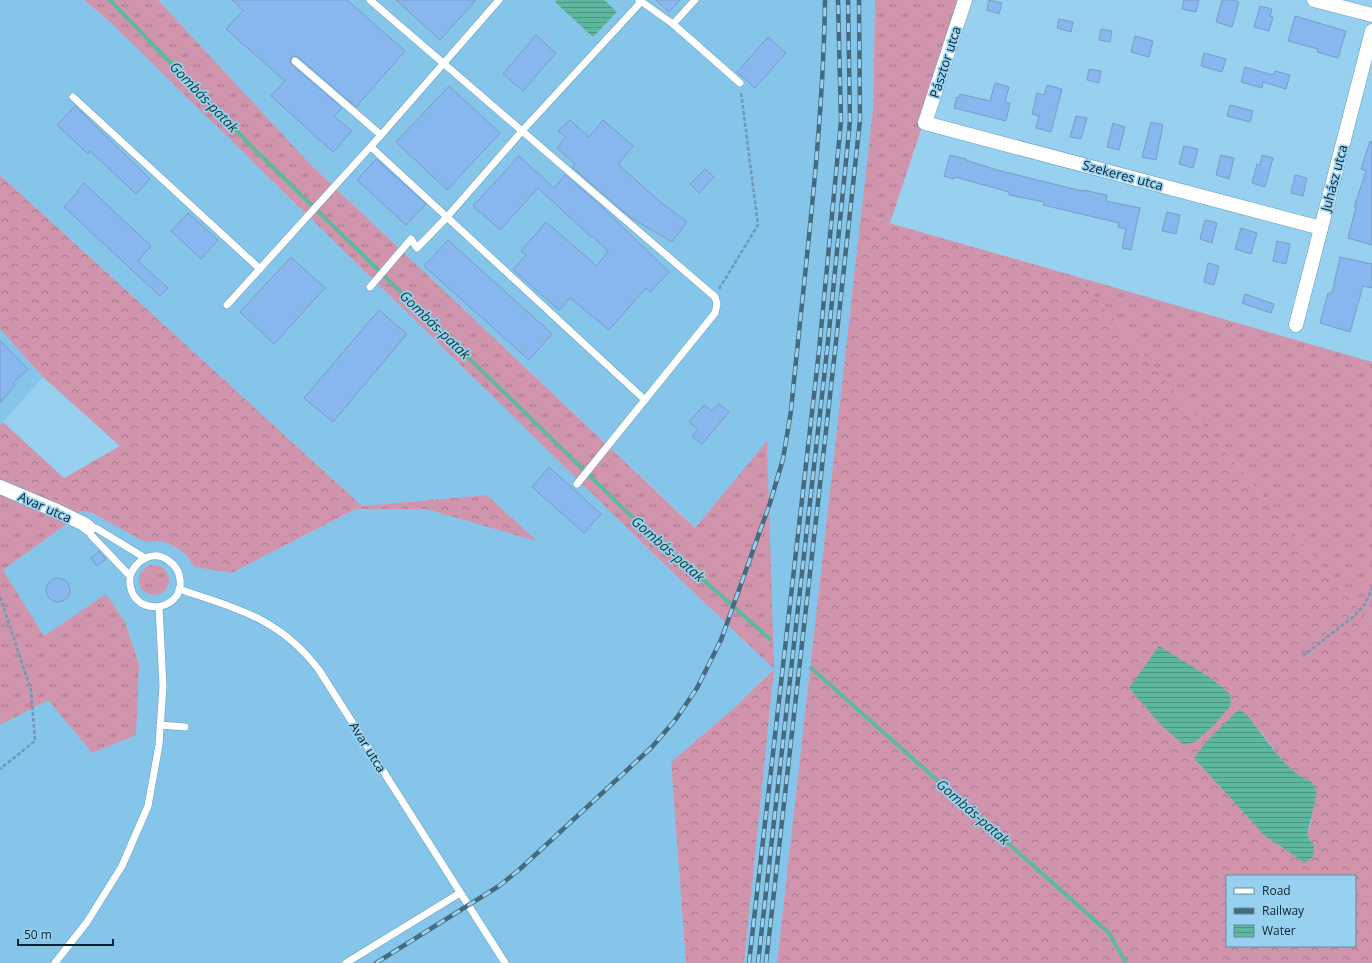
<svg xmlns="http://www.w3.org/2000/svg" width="1372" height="963" viewBox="0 0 1372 963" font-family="'Open Sans',sans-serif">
<defs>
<pattern id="grass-tufts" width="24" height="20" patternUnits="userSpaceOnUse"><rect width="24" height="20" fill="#d194ad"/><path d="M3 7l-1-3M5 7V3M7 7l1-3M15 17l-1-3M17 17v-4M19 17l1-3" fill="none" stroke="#a8788d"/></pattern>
<pattern id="forest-crowns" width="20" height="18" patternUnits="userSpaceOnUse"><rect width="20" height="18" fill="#d194ad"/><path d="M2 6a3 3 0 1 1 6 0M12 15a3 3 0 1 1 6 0" fill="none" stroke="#a8788d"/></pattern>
<pattern id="water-rules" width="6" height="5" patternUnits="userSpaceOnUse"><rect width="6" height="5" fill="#5eb89f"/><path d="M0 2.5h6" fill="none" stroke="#4c9582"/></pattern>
</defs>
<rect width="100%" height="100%" fill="#98d0f0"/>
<!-- built -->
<g fill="#85c5e9">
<polygon points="0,0 84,0 110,22 664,564 773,668 767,442 696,528 311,165 158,0 875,0 873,109 777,963 744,963 773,669 734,708 671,762 686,963 0,963 0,725 48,700 92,753 135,735 139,664 125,622 44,636 3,570 64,526 80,511 92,513 145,542 160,541 167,543 177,548 185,554 195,567 231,573 356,509 426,509 536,540 487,495 362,506 0,175"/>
<polygon points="0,329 43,377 0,425"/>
</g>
<!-- grass -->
<g fill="url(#grass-tufts)">
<polygon points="84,0 158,0 311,165 695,528 767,441 774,669 664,564 110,22"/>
<polygon points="875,0 964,0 890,223 861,215 873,109"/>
<polygon points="1078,277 1372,362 1372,625"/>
<polygon points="0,474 80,511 64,526 3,570 44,636 106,594 125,622 139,664 136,735 92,753 48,700 0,725"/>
<circle cx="154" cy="580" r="15"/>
</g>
<!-- forest -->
<g fill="url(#forest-crowns)" fill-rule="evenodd">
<polygon points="0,175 362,506 487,495 537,541 426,509 356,509 231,573 195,567 185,554 177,548 167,543 160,541 145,542 92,513 80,511 0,474 0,425 3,422 64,478 120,446 43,377 0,329"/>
<path d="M861 215 1078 277 1372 625V963H777ZM1239 709C1246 717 1254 724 1261 732 1275 750 1288 774 1311 781V822L1307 835 1314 846 1304 863 1288 851 1206 742ZM1227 876H1355V946H1227Z"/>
<polygon points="774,669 744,963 686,963 671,762 734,708"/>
</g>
<!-- water -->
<g fill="url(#water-rules)">
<polygon points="557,0 604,0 617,12 593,37 555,2"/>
<polygon points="1159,646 1209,677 1230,694 1231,705 1214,725 1195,742 1184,745 1163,727 1129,688"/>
<path d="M1239 709 1247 715C1264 735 1286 774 1311 781L1317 792 1307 835 1314 846 1313 857 1304 863 1288 851 1266 837 1194 758 1206 742Z"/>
</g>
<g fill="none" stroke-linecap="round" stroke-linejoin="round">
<!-- stream -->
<g stroke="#5eb89f" stroke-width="4">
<polyline points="110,0 255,150 629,514 770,639"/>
<polyline points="811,668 1109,933 1126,963"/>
</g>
</g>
<!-- building -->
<g fill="#88b6ee" stroke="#7a9cc5">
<polygon points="232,0 347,0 405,51 356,107 298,57 294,56 291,58 290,62 292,65 342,108 334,116 352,131 333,152 271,96 285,81 226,29 243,10"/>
<polygon points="396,0 476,0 440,40"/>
<polygon points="656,0 680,0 669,12"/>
<polygon points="989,0 1002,3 999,14 987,10"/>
<polygon points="1184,0 1199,0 1196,12 1182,9"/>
<polygon points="1222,0 1232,0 1239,2 1232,27 1216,22"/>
<polygon points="1260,6 1272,9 1270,16 1273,17 1269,31 1254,27"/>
<polygon points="1295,16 1346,31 1338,58 1317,52 1318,49 1288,41"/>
<polygon points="1059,19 1073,22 1071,32 1057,28"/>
<polygon points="1101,29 1112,31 1110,42 1099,40"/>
<polygon points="536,35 556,53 523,91 503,74"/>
<polygon points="1135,36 1153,41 1149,57 1131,52"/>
<polygon points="768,37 786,53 755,88 737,72"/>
<polygon points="1204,53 1226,59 1222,72 1201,66"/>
<polygon points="1245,67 1273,75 1275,71 1290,75 1286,89 1263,82 1262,88 1241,82"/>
<polygon points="1089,69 1101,71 1099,83 1087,80"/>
<polygon points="995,83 1009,87 1005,102 1010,103 1006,121 954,108 957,97 959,98 960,94 990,101"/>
<polygon points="1047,85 1062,89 1051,132 1036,128 1039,116 1032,114 1037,93 1044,95"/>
<polygon points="449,86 500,133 447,190 396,142"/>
<polygon points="1230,105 1253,111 1250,122 1227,116"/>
<polygon points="75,106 150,179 136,194 90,151 88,154 57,125"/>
<polygon points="1076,116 1087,118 1081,139 1070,137"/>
<polygon points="570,120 589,137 603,120 633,146 618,164 659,201 687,222 672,242 631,218 572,167 575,164 557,148 566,137 558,131"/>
<polygon points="1151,122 1163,125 1156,160 1142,157"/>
<polygon points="1113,123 1125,127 1119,150 1107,147"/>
<polygon points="1370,141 1372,142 1372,245 1348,238 1356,207 1354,207 1366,171 1361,169"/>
<polygon points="1184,146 1198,149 1193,168 1179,164"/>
<polygon points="950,155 966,159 966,160 997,170 1082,191 1083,190 1107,195 1106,201 1140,208 1131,250 1122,248 1126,229 1118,227 1119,223 1043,205 1044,202 1009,195 1009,192 955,177 954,179 944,176"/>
<polygon points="1221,155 1234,158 1229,179 1216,175"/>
<polygon points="1262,155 1273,158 1265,187 1252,183 1257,164 1260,165"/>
<polygon points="519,156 554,188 565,175 597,202 669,272 650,292 646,288 609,330 570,298 559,310 513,270 526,255 521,251 546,222 597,266 608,251 592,236 591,237 538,188 500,230 473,206"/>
<polygon points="376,159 426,204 406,225 357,180"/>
<polygon points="705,169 714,177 699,193 690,184"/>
<polygon points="1295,175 1307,178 1303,196 1291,193"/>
<polygon points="84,183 151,246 138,261 168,288 160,296 64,207 78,192 77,191"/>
<polygon points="1167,212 1180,215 1176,234 1162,231"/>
<polygon points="188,213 218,240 201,259 171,231"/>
<polygon points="1205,220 1217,223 1212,243 1200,239"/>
<polygon points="1241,228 1257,233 1251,254 1235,249"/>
<polygon points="448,240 552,334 529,360 424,266"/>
<polygon points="1277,241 1290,244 1286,264 1273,261"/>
<polygon points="291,257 325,288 274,344 240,312"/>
<polygon points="1340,257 1372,264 1372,288 1363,286 1350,332 1320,323 1328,293 1332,293"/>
<polygon points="1208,263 1219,266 1214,285 1204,282"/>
<polygon points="1245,294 1274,304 1271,313 1242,303"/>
<polygon points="379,310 407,334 333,422 304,398"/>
<polygon points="0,340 28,369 13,383 15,385 0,403"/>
<polygon points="719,404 729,412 702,444 692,436 698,429 689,422 704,405 712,411"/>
<polygon points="549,467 601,514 584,533 532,487"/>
<polygon points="99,551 106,559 97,566 91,558"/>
<circle cx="58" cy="590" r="12"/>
</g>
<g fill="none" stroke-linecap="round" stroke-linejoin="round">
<defs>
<g id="lane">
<polyline points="370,0 715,297 717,304 715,313 577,484"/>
<polyline points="639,0 673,24 740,83"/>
<polyline points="673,24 695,0"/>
<polyline points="295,61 381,135"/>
<polyline points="73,97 260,269"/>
<polyline points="371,147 645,400"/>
<polyline points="370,287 411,239 417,248 447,217 522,131 641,2"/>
<polyline points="227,305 381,135 499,0"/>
<path d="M130 576C136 560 153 549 169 561 175 565 179 571 180 579 185 614 126 619 130 576L91 535 89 528H96L145 558"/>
<path d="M179 589C237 609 280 618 319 670L505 963"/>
<polyline points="160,725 185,727"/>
<polyline points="55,963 87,922 122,866 148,806 159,745 163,686 159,607"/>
<polyline points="346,963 460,893"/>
</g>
<g id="street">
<polyline points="965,0 925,123 1321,228"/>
<polyline points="1314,0 1372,15"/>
<polyline points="1296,325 1372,31"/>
<polyline points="0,487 57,511 84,524 89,528"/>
</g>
</defs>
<!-- lane casing -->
<use href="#lane" stroke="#679ebc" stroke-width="8"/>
<!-- street casing -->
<use href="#street" stroke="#679ebc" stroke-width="15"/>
<!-- path -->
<g stroke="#6d9ab4" stroke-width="2.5" stroke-dasharray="4 2" stroke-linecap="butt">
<polyline points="719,289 758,225 741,92"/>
<polyline points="0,597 31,690 35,741 0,769"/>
<polyline points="1303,656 1353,617 1365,604 1372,588"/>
</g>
<!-- lane -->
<use href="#lane" stroke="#fff" stroke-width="7"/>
<!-- street -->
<use href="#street" stroke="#fff" stroke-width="14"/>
<defs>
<g id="rail">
<path d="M376 963 499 886 520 869 652 747 676 719 697 688 721 640 770 503 783 459 791 411C804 274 823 137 825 0"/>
<polyline points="749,963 819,351 841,121 838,0"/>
<polyline points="758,963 827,351 850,121 848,0"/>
<polyline points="766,963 835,351 860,120 859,0"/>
</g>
</defs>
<!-- rail casing -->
<use href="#rail" stroke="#456a7e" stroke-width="4.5"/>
<!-- rail -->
<use href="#rail" stroke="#98d0f0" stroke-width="3" stroke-dasharray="9" stroke-linecap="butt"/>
</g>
<g text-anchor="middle" stroke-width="3.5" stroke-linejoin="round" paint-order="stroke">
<!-- street labels -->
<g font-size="13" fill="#0c232e" stroke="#98d0f0">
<text transform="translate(945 62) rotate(-72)" y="5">Pásztor utca</text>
<text transform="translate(1123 175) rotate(15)" y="5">Szekeres utca</text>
<text transform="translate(1334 178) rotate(-75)" y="5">Juhász utca</text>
<text transform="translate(45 507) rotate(24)" y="5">Avar utca</text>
<text transform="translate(368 747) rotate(58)" y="5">Avar utca</text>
</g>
<!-- water labels -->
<g font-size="14" font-style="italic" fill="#174035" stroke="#98d0f0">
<text transform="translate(204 97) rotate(46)" y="5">Gombás-patak</text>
<text transform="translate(435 325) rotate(44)" y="5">Gombás-patak</text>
<text transform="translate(668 549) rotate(41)" y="5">Gombás-patak</text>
<text transform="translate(973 812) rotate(41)" y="5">Gombás-patak</text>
</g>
</g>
<!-- legend -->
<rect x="1226" y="875" width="130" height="72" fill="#98d0f0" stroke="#608ba2"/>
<rect x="1234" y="888" width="20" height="6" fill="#ffffff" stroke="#608ba2"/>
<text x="1262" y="895" font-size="12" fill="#0c232e">Road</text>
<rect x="1234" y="908" width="20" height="6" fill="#456a7e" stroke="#608ba2"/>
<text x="1262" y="915" font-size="12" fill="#0c232e">Railway</text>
<rect x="1234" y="925" width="20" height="12" fill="url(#water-rules)" stroke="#608ba2"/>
<text x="1262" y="935" font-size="12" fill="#0c232e">Water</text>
<!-- scale -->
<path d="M18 939v6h95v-6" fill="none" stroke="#0c232e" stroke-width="2"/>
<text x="24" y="939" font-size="12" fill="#0c232e" stroke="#98d0f0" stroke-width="3" paint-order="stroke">50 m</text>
</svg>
